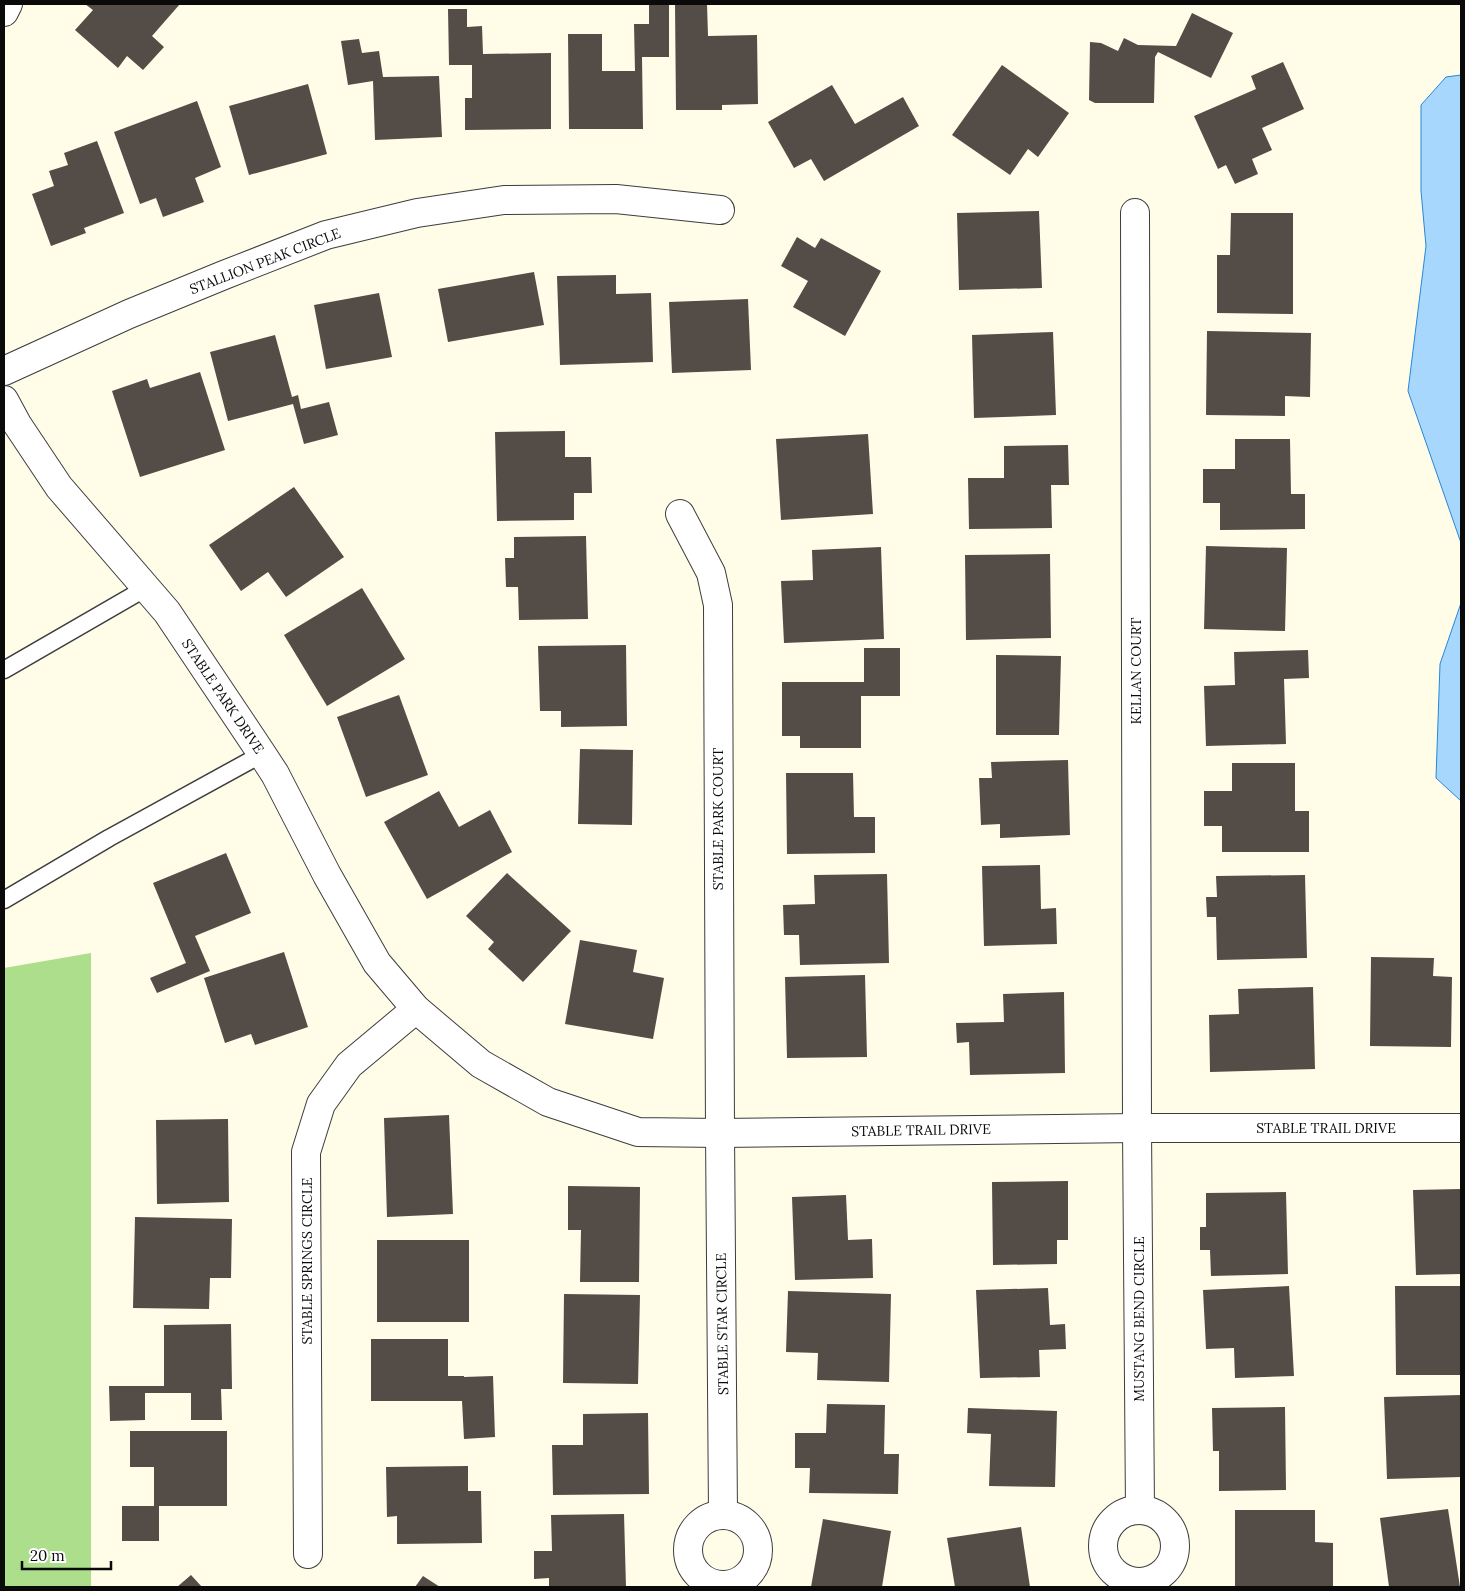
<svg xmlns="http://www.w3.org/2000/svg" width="1465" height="1591" viewBox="0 0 1465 1591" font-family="Lora,serif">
<rect width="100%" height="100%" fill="#fffce8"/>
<!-- forest -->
<polygon fill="#acde8c" points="91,953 91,1587 4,1587 4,968"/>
<!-- water -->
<g fill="#a7d7fc" stroke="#2787d9">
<polygon points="1461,75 1461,543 1408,391 1426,246 1421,191 1421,105 1446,77"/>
<polygon points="1461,603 1461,801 1436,778 1440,664"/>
</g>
<!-- building -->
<g fill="#544c46">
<polygon points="85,4 180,4 152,36 164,47 143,70 127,56 118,68 75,30 93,10"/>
<polygon points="649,4 669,4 669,57 642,57 643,129 569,129 568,34 602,34 602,71 635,71 634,24 649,24"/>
<polygon points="675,4 707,4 708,36 757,35 758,104 722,105 722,110 676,110"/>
<polygon points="448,9 467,9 467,27 482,26 483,54 551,53 551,129 465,130 465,98 472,98 472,65 449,65"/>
<polygon points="1192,13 1233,33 1211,78 1158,52 1155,57 1154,103 1095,103 1089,100 1090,42 1101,43 1118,51 1124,38 1138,45 1176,46"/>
<polygon points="359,39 362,53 379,51 383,77 439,76 442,137 375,140 373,81 348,85 341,41"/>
<polygon points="1283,62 1304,109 1262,128 1272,150 1252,159 1258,174 1235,184 1226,165 1218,169 1194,116 1256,89 1251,76"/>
<polygon points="1002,65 1069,113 1038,157 1028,149 1010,175 952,135"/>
<polygon points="308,84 327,154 249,175 229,106"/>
<polygon points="832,85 855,124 903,97 919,126 824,181 811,159 794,168 768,122"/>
<polygon points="197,101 221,167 195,178 204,202 163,217 156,198 140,204 114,132"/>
<polygon points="97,141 124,213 84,228 86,233 51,246 32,194 54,186 49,171 68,165 64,153"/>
<polygon points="1039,211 1042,288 959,290 957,213"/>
<polygon points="1231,213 1293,213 1293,314 1217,313 1217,255 1230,255"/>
<polygon points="797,237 815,248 821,238 881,271 845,336 793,307 808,281 781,266"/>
<polygon points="534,272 544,325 448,342 438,289"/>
<polygon points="616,275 616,294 651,293 653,362 560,365 557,276"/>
<polygon points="379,293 392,357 326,369 314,305"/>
<polygon points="748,299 751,370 672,373 669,302"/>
<polygon points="1207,331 1311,333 1310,397 1285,396 1285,416 1206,415"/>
<polygon points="1053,332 1056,415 974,418 972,335"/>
<polygon points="275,335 292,397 298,395 301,409 329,402 338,435 304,444 293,404 228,421 210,352"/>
<polygon points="200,372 225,450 140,477 112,391 147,379 150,388"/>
<polygon points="565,431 565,457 591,457 592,493 574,493 574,520 497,521 495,432"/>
<polygon points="868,434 873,514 781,520 776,439"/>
<polygon points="1235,439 1290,439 1291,494 1305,494 1305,529 1220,530 1220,503 1203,503 1203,469 1235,469"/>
<polygon points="1068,445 1069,485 1051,485 1052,528 969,529 968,478 1004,478 1004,446"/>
<polygon points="294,487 344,557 286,597 268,572 241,591 209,545"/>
<polygon points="586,536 588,619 519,620 518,587 506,587 505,558 514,558 514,537"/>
<polygon points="1206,546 1287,548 1285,631 1204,629"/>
<polygon points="881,547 884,639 784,643 781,581 813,580 812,550"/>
<polygon points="1050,554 1051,638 966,640 965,555"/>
<polygon points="362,588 405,659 327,706 284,635"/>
<polygon points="626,645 627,726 561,727 561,711 540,711 538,646"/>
<polygon points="864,648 900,648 900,696 861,696 861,748 800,748 800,736 782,736 782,682 864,682"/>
<polygon points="1308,650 1309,678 1284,679 1286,744 1206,746 1204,686 1235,685 1234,652"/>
<polygon points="996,655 1061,656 1059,735 996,735"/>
<polygon points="399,695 428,775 366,797 337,717"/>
<polygon points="580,749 633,750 632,825 578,824"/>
<polygon points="1068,760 1070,835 1000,838 1000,824 981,825 979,778 992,778 991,762"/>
<polygon points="1232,763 1295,763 1295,811 1309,811 1309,852 1222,852 1222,826 1204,826 1204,791 1232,791"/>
<polygon points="786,773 853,773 854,817 875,817 875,853 787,854"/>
<polygon points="439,791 459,827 490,810 512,852 427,899 384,822"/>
<polygon points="226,853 251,913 195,936 210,971 157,993 150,978 186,963 153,883"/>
<polygon points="1040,865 1041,909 1056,908 1057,944 984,946 982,866"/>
<polygon points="507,873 571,931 523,982 488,949 494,942 466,916"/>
<polygon points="887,874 889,963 800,965 799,935 784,935 783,905 815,904 814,875"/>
<polygon points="1305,875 1307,958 1217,960 1216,917 1207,917 1206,897 1217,897 1216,876"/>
<polygon points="580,940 637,950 633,972 664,978 653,1039 565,1024"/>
<polygon points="284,952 308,1027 255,1045 251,1034 225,1043 204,978"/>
<polygon points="1371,957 1434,958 1433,976 1452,977 1451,1047 1370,1046"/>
<polygon points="865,975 867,1057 787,1058 785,977"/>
<polygon points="1313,987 1315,1069 1210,1072 1209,1015 1239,1014 1238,989"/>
<polygon points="1064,992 1065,1073 970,1075 969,1042 957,1043 956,1023 1004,1022 1003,994"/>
<polygon points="449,1115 453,1214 387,1217 384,1118"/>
<polygon points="228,1119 229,1202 157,1204 156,1120"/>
<polygon points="1068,1181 1068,1240 1057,1240 1057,1264 993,1265 992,1182"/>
<polygon points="568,1186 640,1187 639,1282 580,1282 581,1230 568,1230"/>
<polygon points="1461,1189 1461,1274 1416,1275 1413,1190"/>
<polygon points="1286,1192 1288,1274 1211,1276 1210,1250 1200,1250 1200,1227 1206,1227 1206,1193"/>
<polygon points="846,1195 848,1240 872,1239 873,1278 795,1280 792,1197"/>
<polygon points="135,1217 232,1219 231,1278 210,1278 209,1309 133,1308"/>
<rect x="377" y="1240" width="92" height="82"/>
<polygon points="1289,1286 1294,1376 1235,1378 1234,1348 1206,1349 1203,1290"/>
<polygon points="1395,1286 1461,1286 1460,1375 1396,1375"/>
<polygon points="1048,1288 1050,1325 1065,1324 1066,1349 1039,1350 1040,1377 980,1378 976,1290"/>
<polygon points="788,1291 891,1294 889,1382 817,1380 818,1353 786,1352"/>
<polygon points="564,1294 640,1295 638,1384 563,1383"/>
<polygon points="231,1324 232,1389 221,1389 222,1420 191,1420 191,1393 145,1393 145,1420 110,1421 109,1386 164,1386 164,1325"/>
<polygon points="371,1339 448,1339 448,1376 464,1376 464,1377 493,1376 495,1437 464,1439 462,1401 371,1401"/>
<polygon points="1461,1395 1461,1477 1387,1479 1384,1397"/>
<polygon points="827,1404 885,1405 884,1454 899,1454 898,1494 809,1493 810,1468 795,1468 795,1433 826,1433"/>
<polygon points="1285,1407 1286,1490 1219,1491 1219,1451 1213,1451 1212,1408"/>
<polygon points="968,1408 1057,1411 1055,1487 989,1486 991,1434 967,1433"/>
<polygon points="648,1413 649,1494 553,1495 552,1445 583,1445 583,1414"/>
<polygon points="130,1431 227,1431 227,1506 159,1506 159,1541 122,1541 122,1506 154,1506 154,1467 130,1467"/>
<polygon points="468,1466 468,1491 481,1491 482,1543 397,1544 397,1516 387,1517 386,1467"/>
<polygon points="1448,1509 1460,1587 1389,1587 1380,1518"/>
<polygon points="1235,1510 1315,1510 1315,1542 1333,1543 1333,1587 1235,1587"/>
<polygon points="624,1514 626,1587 549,1587 549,1578 534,1579 534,1551 552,1551 551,1515"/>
<polygon points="823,1519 891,1531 882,1587 811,1587"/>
<polygon points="1021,1527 1030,1587 955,1587 947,1538"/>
<polygon points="191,1575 202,1587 177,1587"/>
<polygon points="423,1576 440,1587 415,1587"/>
</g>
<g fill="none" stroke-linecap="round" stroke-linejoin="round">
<defs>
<g id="service">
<polyline points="4,670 146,588"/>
<polyline points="4,900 109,838 262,754"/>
</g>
<g id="minor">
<polyline points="4,12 8,4"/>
<polyline points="1135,213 1137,1128 1140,1510"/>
<polyline points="4,371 129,314 224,275 326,235 417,213 504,200 616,199 720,210"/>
<polyline points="4,400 17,424 59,487 167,612 262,754 275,774 327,875 377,963 416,1009 481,1064 548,1102 638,1132 720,1133 1137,1128 1461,1128"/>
<polyline points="680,514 711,573 718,605 720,1133 723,1514"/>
<circle cx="1139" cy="1546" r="36"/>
<circle cx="723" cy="1550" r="35"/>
<polyline points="308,1554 306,1152 321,1104 349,1065 416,1009"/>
</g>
</defs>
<!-- service casing -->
<use href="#service" stroke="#3d3d3d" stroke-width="19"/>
<!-- minor casing -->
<use href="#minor" stroke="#3d3d3d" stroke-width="30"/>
<!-- service -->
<use href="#service" stroke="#fff" stroke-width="16"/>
<!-- minor -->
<use href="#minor" stroke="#fff" stroke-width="28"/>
</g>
<g text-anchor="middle" stroke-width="5" stroke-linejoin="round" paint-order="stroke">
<!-- street labels -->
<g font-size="14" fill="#0a0a0a" stroke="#fff">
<text transform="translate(265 261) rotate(-21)" y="5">STALLION PEAK CIRCLE</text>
<text transform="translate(1136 671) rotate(-90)" y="5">KELLAN COURT</text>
<text transform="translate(223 696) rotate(56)" y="5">STABLE PARK DRIVE</text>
<text transform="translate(718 819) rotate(-90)" y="5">STABLE PARK COURT</text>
<text x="1326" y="1133">STABLE TRAIL DRIVE</text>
<text transform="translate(921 1130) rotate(-1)" y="5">STABLE TRAIL DRIVE</text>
<text transform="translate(307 1261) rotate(-90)" y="5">STABLE SPRINGS CIRCLE</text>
<text transform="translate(1139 1319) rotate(-90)" y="5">MUSTANG BEND CIRCLE</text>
<text transform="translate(722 1324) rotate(-91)" y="5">STABLE STAR CIRCLE</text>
</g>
</g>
<!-- border -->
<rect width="1465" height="1591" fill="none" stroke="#0a0a0a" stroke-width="10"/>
<!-- scale -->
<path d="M22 1561v8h89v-8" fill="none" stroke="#0a0a0a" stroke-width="2.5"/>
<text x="30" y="1561" font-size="15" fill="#0a0a0a" stroke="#ffffff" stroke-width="4" paint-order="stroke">20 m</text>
</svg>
